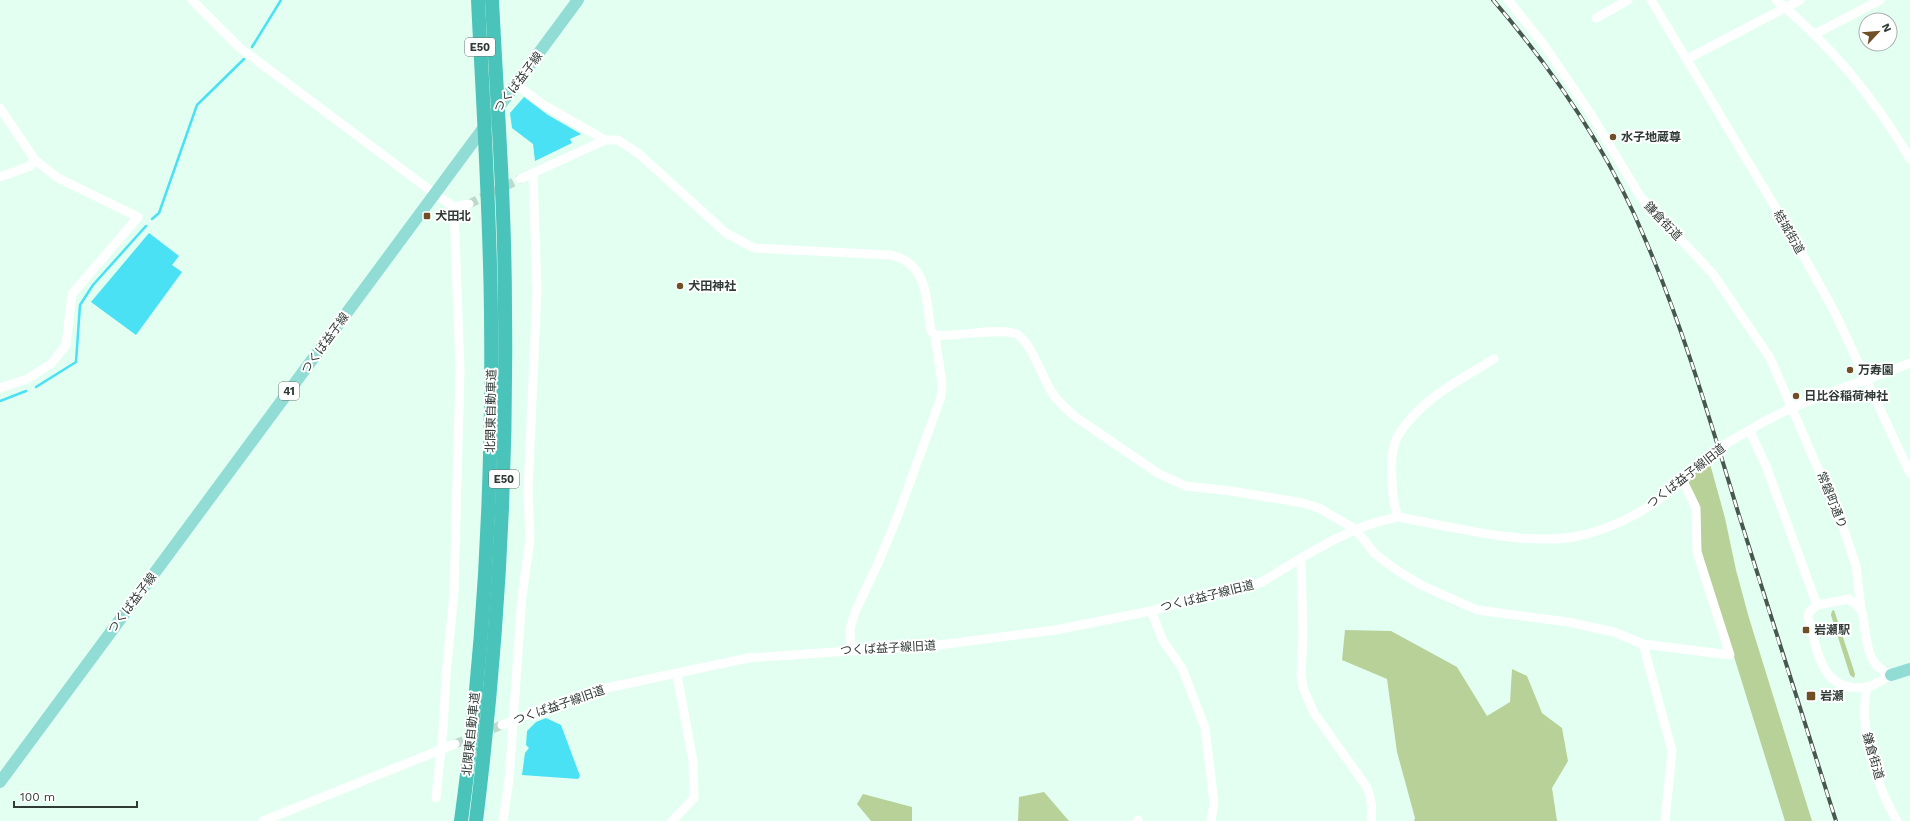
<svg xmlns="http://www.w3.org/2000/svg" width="1910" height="821" viewBox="0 0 1910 821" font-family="'Work Sans','Noto Sans JP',sans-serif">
<rect width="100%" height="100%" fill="#e2fff2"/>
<!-- green -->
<g fill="#b8d198">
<polygon points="1709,460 1725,518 1736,570 1749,618 1812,821 1785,821 1701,550 1687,481"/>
<polygon points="1834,610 1855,674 1854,678 1850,675 1831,615 1832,611"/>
<polygon points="1345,630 1391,631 1457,667 1487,716 1510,702 1512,669 1527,676 1542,713 1562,728 1568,761 1552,788 1557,821 1414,821 1415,818 1397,752 1387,679 1342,660"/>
<polygon points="1044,792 1069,821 1018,821 1019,797"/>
<polygon points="863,794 912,807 912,821 871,821 857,804"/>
</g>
<!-- water -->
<g fill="#49e1f3">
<polygon points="524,97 548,115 581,134 570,139 572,143 535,161 533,144 512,128 510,113"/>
<polygon points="149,233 179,256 172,265 182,272 136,335 91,302"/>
<polygon points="546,718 561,725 580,776 578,779 522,775 525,753 529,748 526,745 527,731 536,722"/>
</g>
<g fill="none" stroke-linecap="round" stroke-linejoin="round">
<!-- stream -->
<g stroke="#49e1f3" stroke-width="2.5">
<polyline points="252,47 281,0"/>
<polyline points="152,219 159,213 197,105 244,59"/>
<polyline points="36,387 76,362 80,305 93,285 146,226"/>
<polyline points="0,401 26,391"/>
</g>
<!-- minor-tunnel -->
<g stroke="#bed8cc" stroke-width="9" stroke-dasharray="9 4.5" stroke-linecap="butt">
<polyline points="469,204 520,179"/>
<polyline points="455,744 502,725"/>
</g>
<!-- minor -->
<g stroke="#fff" stroke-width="9">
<polyline points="192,0 240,48 435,194 454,207 469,204"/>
<polyline points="1508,0 1544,45 1592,116 1640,196 1713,274 1770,358 1842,524 1856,566 1861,609"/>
<polyline points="1651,0 1793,237 1834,311 1910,473"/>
<path d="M1776 0C1830 44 1875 99 1910 159"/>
<polyline points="1596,18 1628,0"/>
<polyline points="1815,34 1880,0"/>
<polyline points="1687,59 1800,0"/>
<polyline points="516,84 542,104 605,140"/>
<polyline points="0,108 35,160 58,178 138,217 72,294 66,345 51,364 27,379 0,388"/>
<polyline points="0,177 30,166 35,160"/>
<path d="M520 179 605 140H618L638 153 726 233 754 248 890 255C928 262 926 300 931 331L935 335 942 384 941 397 898 515 879 561 855 612 850 629 851 650"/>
<path d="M935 335C960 337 990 328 1014 333 1030 337 1043 381 1053 394 1059 403 1066 409 1074 416L1159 474 1186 486 1231 491 1303 503 1319 508 1355 529 1375 554 1398 571 1421 585 1477 610 1568 622 1614 632 1643 644 1730 655 1697 552 1696 508 1682 479"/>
<polyline points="1749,430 1766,466 1817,605"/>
<path d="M1398 517C1393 504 1392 492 1392 478 1391 464 1391 446 1399 434 1421 399 1461 379 1494 359"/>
<path d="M1301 559 1303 634 1301 675 1303 688 1314 713 1366 786C1372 798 1372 808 1371 821"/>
<path d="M1849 599 1861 609C1869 635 1861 663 1891 675 1884 679 1874 686 1866 687 1821 694 1817 649 1808 617L1809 612 1817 605Z"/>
<polyline points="1151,611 1163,641 1182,668 1205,728 1214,803 1211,821"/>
<polyline points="1643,644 1672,751 1665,821"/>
<path d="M1867 687C1858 728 1876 786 1897 821"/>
<path d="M502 725 560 702 597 690 748 658 939 645 1055 630 1151 611 1211 594 1251 586 1262 582C1305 556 1348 526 1398 517 1450 526 1526 547 1578 536 1607 530 1639 515 1662 497 1676 486 1687 473 1700 462 1715 450 1732 440 1748 431 1798 400 1856 385 1910 363"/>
<polyline points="436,798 443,730 446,676 454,592 460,370 454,207"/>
<polyline points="1138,820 1138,821"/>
<polyline points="263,821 455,744"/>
<polyline points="503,821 509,780 522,596 530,539 528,491 537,290 533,174"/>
<polyline points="672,821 694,798 693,761 677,675"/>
</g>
<!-- major -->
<g stroke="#92dcd6" stroke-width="12">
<polyline points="1891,675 1910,669"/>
<polyline points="0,782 578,0"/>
</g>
<!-- highway -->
<g stroke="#4ac4ba" stroke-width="14">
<path d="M461 821C484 653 493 483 491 314 490 209 483 105 478 0"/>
<path d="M476 821C497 651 507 481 505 310 505 206 497 103 492 0"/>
</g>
<defs>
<path id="rail" d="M1493 0C1554 71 1609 152 1645 239 1683 327 1710 420 1738 512 1770 615 1803 718 1836 821"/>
</defs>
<!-- rail casing -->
<use href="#rail" stroke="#495751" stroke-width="4"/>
<!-- rail -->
<use href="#rail" stroke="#fff" stroke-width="2.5" stroke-dasharray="8" stroke-linecap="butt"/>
</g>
<!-- markers -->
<g fill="#704e26" stroke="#fff" stroke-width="1.5">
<circle cx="1613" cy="137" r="4"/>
<rect x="423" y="212" width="8" height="8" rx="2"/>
<circle cx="680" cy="286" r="4"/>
<circle cx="1850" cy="370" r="4"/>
<circle cx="1796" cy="396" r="4"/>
<rect x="1802" y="626" width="8" height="8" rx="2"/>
<rect x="1806" y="691" width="10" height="10" rx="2"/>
</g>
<g text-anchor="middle" stroke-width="4" stroke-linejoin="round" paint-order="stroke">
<!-- shield labels -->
<g fill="#fff" stroke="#6e7672" stroke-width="1">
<rect x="465" y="38" width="30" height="18" rx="3"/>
<rect x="279" y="382" width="20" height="18" rx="3"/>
<rect x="489" y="470" width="30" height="18" rx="3"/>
</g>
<g font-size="11" font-weight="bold" fill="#303b36">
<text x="480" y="51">E50</text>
<text x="289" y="395">41</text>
<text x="504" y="483">E50</text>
</g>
<!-- street labels -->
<g font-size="12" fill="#303b36" stroke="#fff">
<text transform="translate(518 82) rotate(-53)" y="4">つくば益子線</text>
<text transform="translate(1663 221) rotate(46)" y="4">鎌倉街道</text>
<text transform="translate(1789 232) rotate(60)" y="4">結城街道</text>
<text transform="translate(325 343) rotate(-54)" y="4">つくば益子線</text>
<text transform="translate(491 411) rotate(-89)" y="4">北関東自動車道</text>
<text transform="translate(1686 476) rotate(-38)" y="4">つくば益子線旧道</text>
<text transform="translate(1832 500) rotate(68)" y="4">常磐町通り</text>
<text transform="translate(1207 596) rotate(-14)" y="4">つくば益子線旧道</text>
<text transform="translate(132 603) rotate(-53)" y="4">つくば益子線</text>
<text transform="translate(888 648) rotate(-3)" y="4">つくば益子線旧道</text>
<text transform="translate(559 705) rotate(-19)" y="4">つくば益子線旧道</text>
<text transform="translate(471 734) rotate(-84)" y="4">北関東自動車道</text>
<text transform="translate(1873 756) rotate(74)" y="4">鎌倉街道</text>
</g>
<!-- poi labels -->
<g font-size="12" font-weight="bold" fill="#303b36" stroke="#fff" text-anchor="start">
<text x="1621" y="141">水子地蔵尊</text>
<text x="435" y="220">犬田北</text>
<text x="688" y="290">犬田神社</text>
<text x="1858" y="374">万寿園</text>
<text x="1804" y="400">日比谷稲荷神社</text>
<text x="1814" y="634">岩瀬駅</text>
<text x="1820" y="700">岩瀬</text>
</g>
</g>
<!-- north arrow -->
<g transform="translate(1878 32) rotate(64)"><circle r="19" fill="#ffffff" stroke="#acb1af"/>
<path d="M0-3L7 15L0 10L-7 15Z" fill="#704e26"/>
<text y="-6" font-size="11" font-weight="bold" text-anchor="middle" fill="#303b36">N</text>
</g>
<!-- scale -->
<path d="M14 801v6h123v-6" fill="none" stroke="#303b36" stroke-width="2"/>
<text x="20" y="801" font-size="12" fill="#303b36" stroke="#ffffff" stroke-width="3" paint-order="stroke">100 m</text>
</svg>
